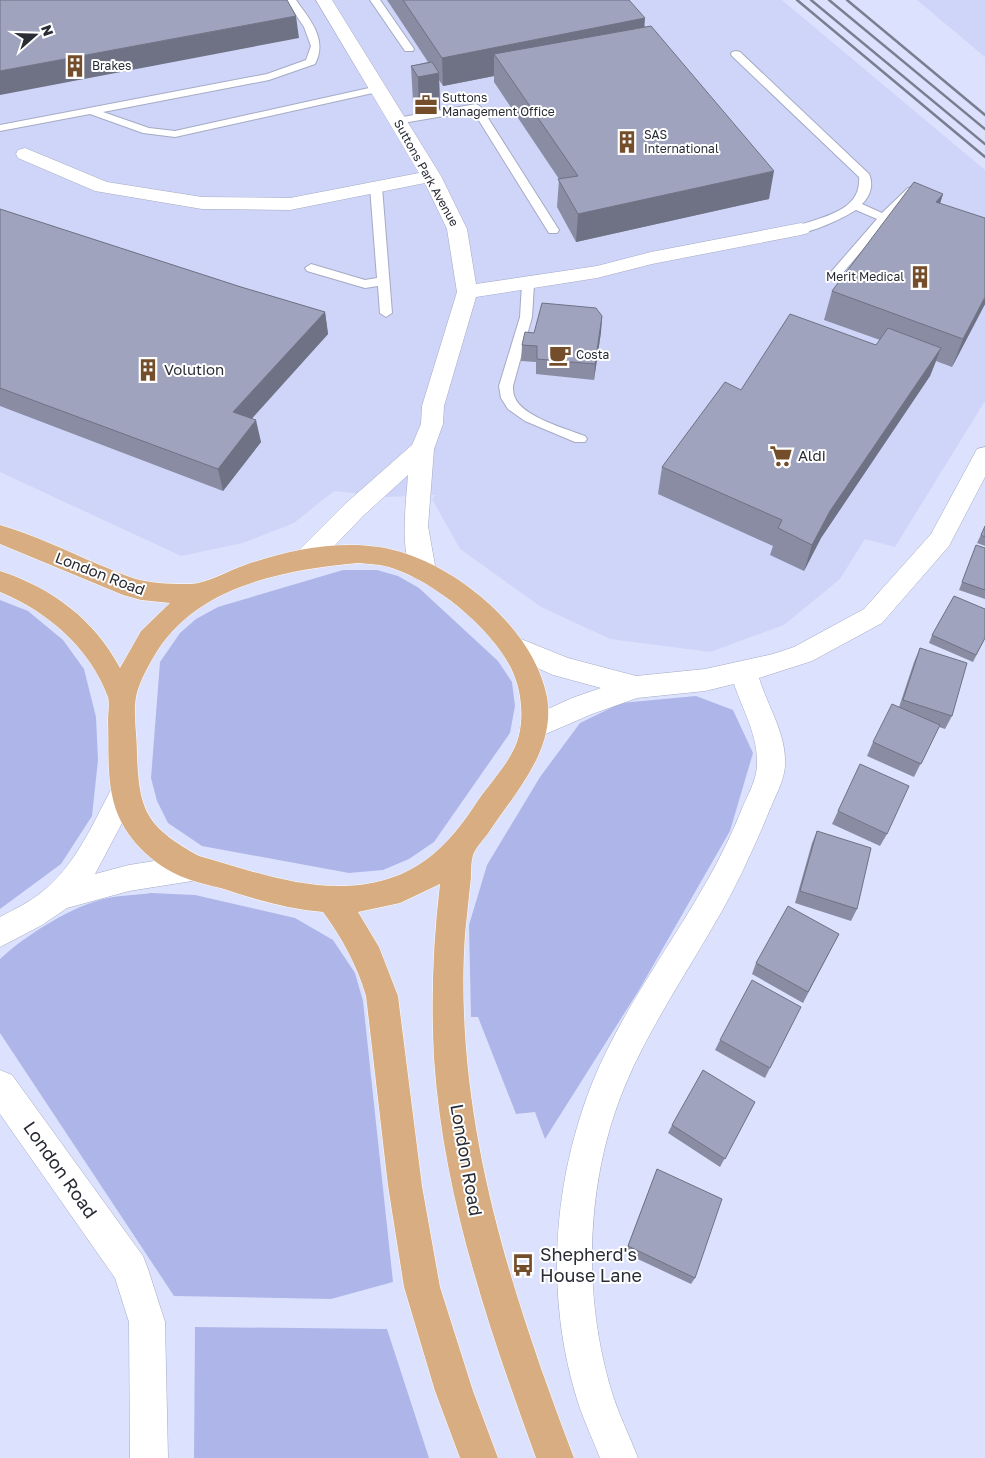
<svg xmlns="http://www.w3.org/2000/svg" width="985" height="1458" viewBox="0 0 985 1458" font-family="'Golos Text',sans-serif">
<rect width="100%" height="100%" fill="#dce2fd"/>
<!-- built -->
<g fill="#cfd5f8">
<polygon points="0,0 782,0 985,170 985,401 895,547 865,539 840,579 784,625 710,652 610,639 541,607 460,549 432,499 435,495 387,497 334,491 294,523 243,543 181,556 0,472"/>
<polygon points="917,0 985,0 985,57"/>
</g>
<!-- green -->
<g fill="#aeb6e9">
<polygon points="343,570 377,570 398,576 419,588 498,661 512,682 515,706 510,733 434,842 409,859 383,870 349,873 202,846 168,823 157,801 151,778 160,662 180,633 196,619 218,607"/>
<polygon points="0,600 28,611 63,640 84,669 96,717 98,760 92,816 61,864 0,909"/>
<polygon points="696,696 733,710 753,753 730,831 639,990 545,1139 535,1112 516,1114 478,1017 471,1017 469,925 487,865 540,777 580,723 621,703"/>
<path d="M151 893 195 895 295 918 333 940 355 973 363 1001 393 1282 331 1299 174 1296 0 1033V959C26 935 73 905 108 898 122 895 137 895 151 893Z"/>
<polygon points="195,1327 387,1329 429,1458 194,1458"/>
</g>
<g fill="none" stroke-linecap="round" stroke-linejoin="round">
<defs>
<g id="lane">
<path d="M286 0H296C310 20 328 39 315 64L269 80 103 112 149 128 175 131 378 86 382 87 383 89 382 91 175 137 143 133 90 114 0 131V125L267 74 306 60 311 46 304 27Z"/>
<polygon points="370,0 380,0 414,49 413,51 405,51"/>
<path d="M736 51 740 52 869 174C874 185 870 196 862 204L882 213 908 188 912 187 918 190 888 220 841 275 837 276 831 272 877 219 856 210C845 217 809 235 797 232L795 229 797 226C822 217 862 211 859 177L732 56 731 54 732 52Z"/>
<polygon points="476,104 481,107 559,230 557,233 549,233 473,111 397,124 392,121 397,118"/>
<polygon points="376,184 382,187 392,313 386,317 380,313 378,286 365,288 307,271 305,268 311,264 365,280 377,278 370,187"/>
<path d="M528 280 534 284 532 317 513 386C513 390 513 394 515 398 523 417 567 429 585 436L587 439 585 442H575L525 421 508 409 501 398 499 386 520 317 522 284Z"/>
</g>
<g id="street">
<path d="M316 0H332L441 176 467 229 476 284 597 266 651 252 801 223 808 225 811 229 808 233 801 235 652 264 597 278 476 297 444 406 443 424 434 449 428 526 436 571 432 578 423 581 414 578C399 551 406 505 408 475L363 516 314 567 305 569 296 567 293 560 296 553 345 504 412 445 421 424 422 406 457 292 447 229 425 183 290 210 202 209 95 191 18 158 16 154 18 150 25 148 107 182 202 197 290 198 419 173Z"/>
<path d="M985 447V477L949 546 882 623 812 661 759 678C768 707 787 735 785 766 784 779 778 791 773 802 756 843 738 884 715 923 684 977 648 1030 624 1088 585 1184 582 1297 613 1396 620 1417 630 1437 638 1458H600C592 1437 582 1417 576 1396 545 1293 553 1181 593 1081 632 986 703 907 741 811 747 796 757 780 757 764 758 736 743 710 734 684L705 691 637 698 592 714 534 739 524 736 520 728 524 720 572 698 601 688 553 675 502 652 498 645 502 638 511 635 568 658 636 676 705 669 773 654 794 647 864 609 931 534 977 449Z"/>
<path d="M125 779 135 782 139 791 95 874 129 865 192 855 202 859 207 868 202 877 192 881 129 891 67 908 42 925 0 947V917C15 909 30 902 43 891 77 864 95 819 115 782Z"/>
<polygon points="0,1070 12,1075 143,1256 148,1269 165,1322 168,1458 130,1458 129,1322 115,1278 0,1114"/>
</g>
<path id="primary" d="M0 525C34 535 67 551 100 565 113 570 127 577 140 580 157 584 174 584 191 584 207 583 228 571 245 565 294 548 356 536 407 554 466 574 535 633 547 697 556 750 516 791 489 832 484 839 476 847 473 855 471 862 471 870 471 877 469 896 467 915 465 934 453 1116 510 1290 574 1458H536C489 1329 443 1196 434 1058 431 1000 433 942 440 884L400 903 358 912 379 947 398 996 422 1186 440 1287 473 1391 498 1458H460L435 1391 404 1287 388 1186 366 996C357 965 342 938 323 912 289 909 256 900 224 889 209 885 194 882 180 876 147 861 119 832 112 795 107 771 109 745 108 720 108 713 110 704 108 697 90 648 47 611 0 592V571C52 588 95 620 120 668L141 631 170 603 141 600 123 595 0 544ZM358 563C369 564 381 564 392 568 435 582 491 628 511 668 521 688 524 714 519 735 513 761 489 783 475 805 447 847 418 876 366 884 310 893 252 871 199 856 147 827 139 812 137 754 137 735 133 715 136 697 139 683 146 670 153 658 193 586 283 570 358 563Z"/>
</defs>
<!-- lane casing -->
<use href="#lane" stroke="#a5aac4" stroke-width="2"/>
<!-- street casing -->
<use href="#street" stroke="#a5aac4" stroke-width="1"/>
<!-- primary casing -->
<use href="#primary" stroke="#fff" stroke-width="1"/>
<!-- lane -->
<use href="#lane" fill="#fff" fill-rule="evenodd"/>
<!-- street -->
<use href="#street" fill="#fff" fill-rule="evenodd"/>
<!-- primary -->
<use href="#primary" fill="#d7ad81" fill-rule="evenodd"/>
<!-- rail -->
<g stroke="#7a7e90" stroke-width="2.5">
<polyline points="797,0 985,157"/>
<polyline points="811,0 985,144"/>
<polyline points="829,0 985,129"/>
<polyline points="847,0 985,115"/>
</g>
</g>
<!-- wall -->
<g fill="#898ca3">
<polygon points="387,0 629,0 645,27 769,199 576,242 557,207 559,179 494,82 494,76 443,86 439,80 440,109 419,113 413,102 411,66 428,62"/>
<polygon points="943,194 940,203 985,304 952,367 936,361 930,376 821,538 804,571 770,555 773,546 658,494 662,467 741,390 876,345 880,340 824,320 832,291"/>
<polygon points="0,209 241,287 325,312 328,334 251,419 261,442 223,491 0,406"/>
<polygon points="602,316 601,332 594,380 536,374 536,362 521,361 522,345 534,333"/>
<polygon points="985,526 985,546 977,543"/>
<polygon points="976,545 985,548 985,599 959,590"/>
<polygon points="932,635 985,638 973,662 929,643"/>
<polygon points="920,648 952,716 945,729 939,727 914,777 867,756 873,742 899,707 914,662"/>
<polygon points="838,811 887,834 880,846 832,824"/>
<polygon points="817,831 857,909 851,921 795,903 812,843"/>
<polygon points="839,934 803,1003 752,974 756,963"/>
<polygon points="720,1040 770,1068 765,1078 715,1050"/>
<polygon points="755,1102 720,1167 668,1133 672,1125"/>
<polygon points="657,1169 695,1278 691,1284 625,1253"/>
</g>
<!-- shaded-wall -->
<g fill="#6f7284">
<polygon points="296,16 299,38 0,95 0,71"/>
<polygon points="645,18 643,46 494,54 494,76 443,86 442,58"/>
<polygon points="439,73 440,109 419,113 418,77"/>
<polygon points="774,171 769,199 576,242 578,214"/>
<polygon points="943,194 934,223 936,202"/>
<polygon points="985,297 985,304 952,367 963,339"/>
<polygon points="325,312 328,334 238,434 233,412"/>
<polygon points="602,316 601,332 594,380 595,364"/>
<polygon points="941,348 930,376 821,538 804,571 812,545 830,511"/>
<polygon points="256,420 261,442 223,491 218,469"/>
</g>
<!-- building -->
<g fill="#9fa3bd" stroke="#6f7284">
<polygon points="0,0 287,0 296,16 0,71"/>
<polygon points="403,0 629,0 645,18 442,58"/>
<polygon points="651,26 774,171 578,214 558,179 578,176 494,54"/>
<polygon points="432,62 439,73 418,77 411,66"/>
<polygon points="914,182 943,194 936,202 985,218 985,297 963,339 832,291"/>
<polygon points="0,209 241,287 325,312 233,412 256,420 218,469 0,388"/>
<polygon points="542,303 596,308 602,316 595,364 537,359 537,346 522,345 525,332 534,333"/>
<polygon points="790,314 876,345 888,328 941,348 830,511 812,545 778,528 782,520 662,467 725,382 741,390"/>
<polygon points="985,526 985,537 981,535"/>
<polygon points="976,545 985,548 985,590 962,582"/>
<polygon points="954,596 985,609 985,638 976,655 932,635"/>
<polygon points="920,648 967,663 952,716 903,700"/>
<polygon points="892,704 940,725 921,764 873,742"/>
<polygon points="860,764 909,786 887,834 838,811"/>
<polygon points="817,831 871,848 857,909 800,891"/>
<polygon points="788,906 839,934 808,992 756,963"/>
<polygon points="752,980 801,1007 770,1068 720,1040"/>
<polygon points="703,1070 755,1102 725,1159 672,1125"/>
<polygon points="657,1169 722,1199 695,1278 628,1246"/>
</g>
<!-- icons -->
<defs>
<symbol id="building-bare" viewBox="-9 -9 18 18"><path d="M-4-6H4V6H1V3H-1V6H-4ZM-2.5-4.3h1.7v1.8h-1.7ZM.8-4.3h1.7v1.8H.8ZM-2.5-1h1.7V.8h-1.7ZM.8-1h1.7V.8H.8Z" fill="#744e2a" stroke="#fff" stroke-width="2.5" paint-order="stroke"/></symbol>
<symbol id="office-bare" viewBox="-9 -9 18 18"><path d="M-6-3h4V-5.5h4V-3h4V5H-6ZM-1-4.5V-3h2v-1.5ZM-6 0V1H6V0Z" fill="#744e2a" stroke="#fff" stroke-width="2.5" paint-order="stroke"/></symbol>
<symbol id="cafe-bare" viewBox="-9 -9 18 18"><path d="M-5.5-4.5H6V0H3Q3 3.5 0 3.5H-2.5Q-5.5 3.5-5.5 0ZM3-3.2v2h1.7v-2ZM-6 4.5H4V6H-6Z" fill="#744e2a" stroke="#fff" stroke-width="2.5" paint-order="stroke"/></symbol>
<symbol id="supermarket-bare" viewBox="-9 -9 18 18"><path d="M-6-5.5h2.5l.6 2H6L4.5 2H-2.5L-4.4-4H-6ZM-1.5 3.2a1.3 1.3 0 1 0 .1 0ZM3 3.2a1.3 1.3 0 1 0 .1 0Z" fill="#744e2a" stroke="#fff" stroke-width="2.5" paint-order="stroke"/></symbol>
<symbol id="bus-bare" viewBox="-9 -9 18 18"><path d="M-5-6H5V4H4V6H2V4H-2V6H-4V4H-5ZM-3.5-4V0h7V-4ZM-3.5 1.2v1.5H-2V1.2ZM2 1.2v1.5H3.5V1.2Z" fill="#744e2a" stroke="#fff" stroke-width="2.5" paint-order="stroke"/></symbol>
</defs>
<g fill-rule="evenodd">
<use href="#building-bare" x="59" y="50" width="32" height="32"/>
<use href="#office-bare" x="410" y="89" width="32" height="32"/>
<use href="#building-bare" x="611" y="126" width="32" height="32"/>
<use href="#building-bare" x="904" y="261" width="32" height="32"/>
<use href="#cafe-bare" x="544" y="339" width="32" height="32"/>
<use href="#building-bare" x="132" y="354" width="32" height="32"/>
<use href="#supermarket-bare" x="765" y="440" width="32" height="32"/>
<use href="#bus-bare" x="507" y="1249" width="32" height="32"/>
</g>
<g text-anchor="middle" stroke-width="4" stroke-linejoin="round" paint-order="stroke">
<!-- far-poi labels -->
<g font-size="12" fill="#292b35" stroke="#fff" text-anchor="start">
<text x="92" y="70">Brakes</text>
<text x="442" y="102">Suttons<tspan x="442" dy="14">Management Office</tspan></text>
<text x="644" y="139">SAS<tspan x="644" dy="14">International</tspan></text>
<text x="904" y="281" text-anchor="end">Merit Medical</text>
<text x="576" y="359">Costa</text>
</g>
<!-- far-street labels -->
<g font-size="12" fill="#292b35" stroke="#fff">
<text transform="translate(426 173) rotate(61)" y="4">Suttons Park Avenue</text>
</g>
<!-- poi labels -->
<g font-size="15" fill="#292b35" stroke="#fff" text-anchor="start">
<text x="164" y="375">Volution</text>
<text x="798" y="461">Aldi</text>
</g>
<!-- street labels -->
<g font-size="15" fill="#292b35" stroke="#fff">
<text transform="translate(100 574) rotate(21)" y="5">London Road</text>
</g>
<!-- near-street labels -->
<g font-size="18" fill="#292b35" stroke="#fff">
<text transform="translate(466 1160) rotate(80)" y="6">London Road</text>
<text transform="translate(60 1170) rotate(55)" y="6">London Road</text>
</g>
<!-- near-poi labels -->
<g font-size="18" fill="#292b35" stroke="#fff" text-anchor="start">
<text x="540" y="1261">Shepherd's<tspan x="540" dy="21">House Lane</tspan></text>
</g>
</g>
<!-- north arrow -->
<g transform="translate(35 35) rotate(70)" stroke="#ffffff" stroke-width="4" paint-order="stroke">
<path d="M0-4L9 19L0 12L-9 19Z" fill="#292b35"/>
<text y="-8" font-size="14" font-weight="bold" text-anchor="middle" fill="#292b35">N</text>
</g>
</svg>
